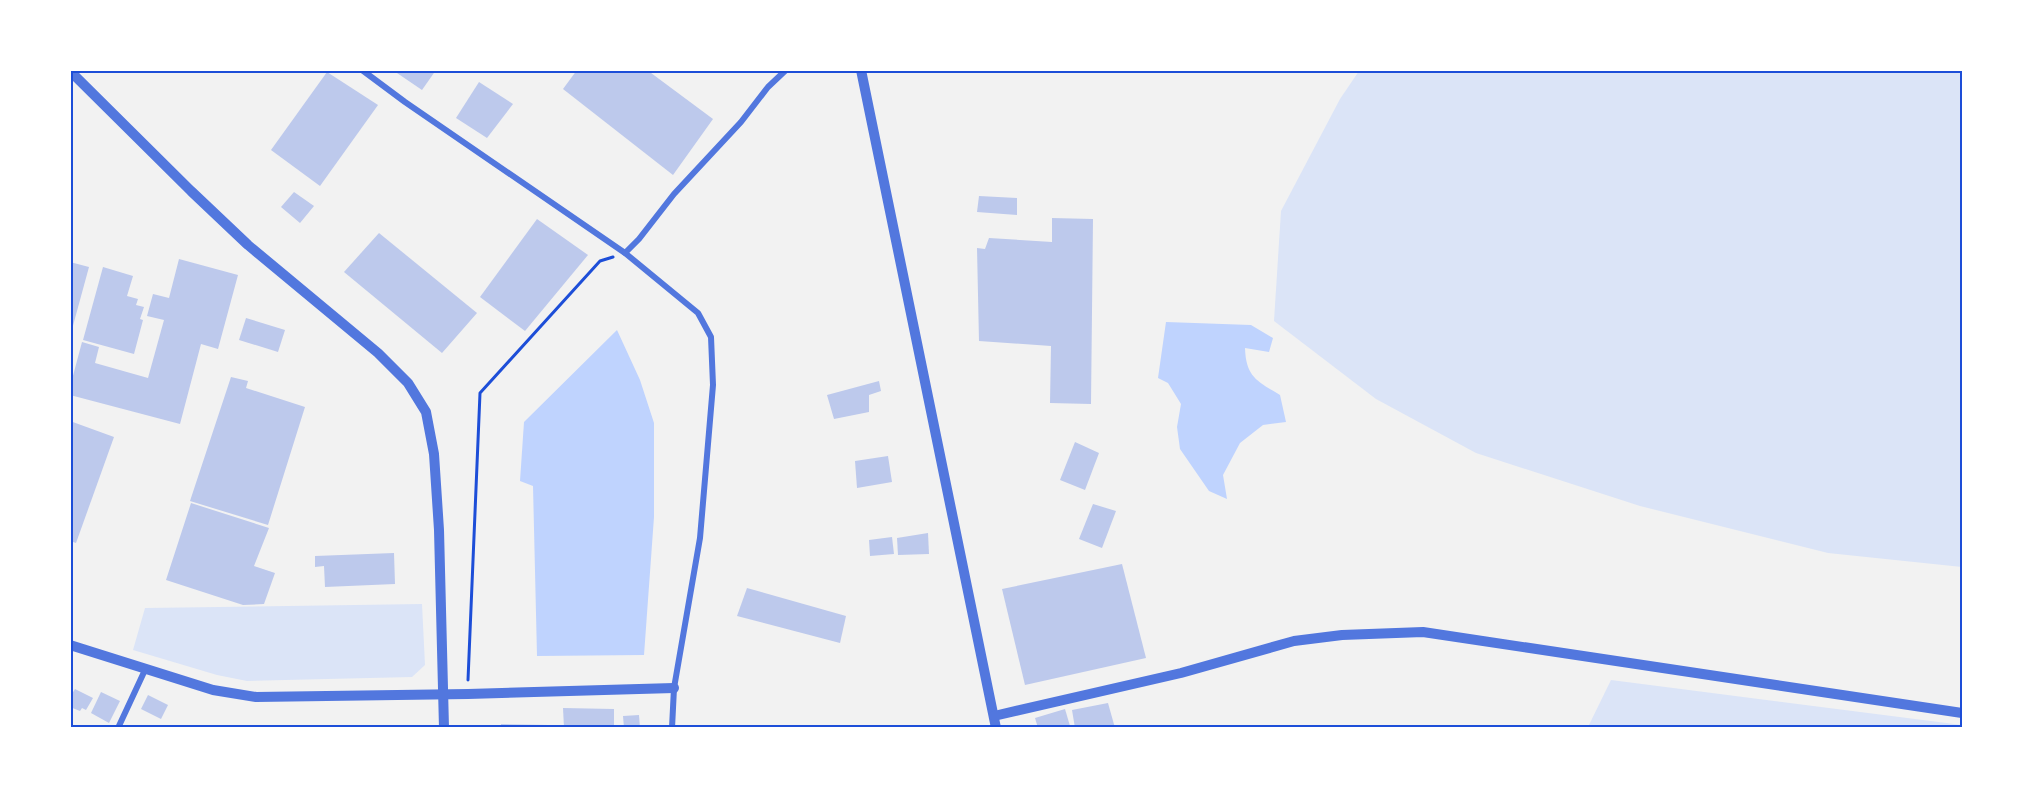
<svg xmlns="http://www.w3.org/2000/svg" width="2033" height="798" viewBox="0 0 2033 798" font-family="Spectral,serif">
<rect width="100%" height="100%" fill="#f2f2f2"/>
<!-- green -->
<g fill="#dbe4f7">
<polygon points="1359,71 1962,71 1962,567 1828,553 1640,506 1476,453 1376,399 1274,321 1281,211 1340,99"/>
<polygon points="422,604 425,665 412,677 247,681 217,675 133,650 145,608"/>
<polygon points="1611,680 1962,725 1962,727 1588,727"/>
</g>
<!-- water -->
<g fill="#bfd3fe">
<path d="M1166 322 1251 325 1273 338 1269 352 1245 348C1246 377 1257 381 1280 395L1286 422 1263 425 1240 443 1223 475 1227 499 1209 491 1180 449 1177 427 1181 404 1168 383 1158 378Z"/>
<polygon points="617,330 640,380 654,423 654,517 644,655 537,656 533,486 520,481 524,422"/>
</g>
<!-- building -->
<g fill="#bdc9ec">
<polygon points="399,70 436,70 422,90 397,73"/>
<polygon points="577,70 647,70 713,119 673,175 563,89"/>
<polygon points="327,72 378,105 320,186 271,150"/>
<polygon points="479,82 513,104 487,138 456,118"/>
<polygon points="294,192 314,206 300,223 281,207"/>
<polygon points="979,196 1017,198 1017,215 977,212"/>
<polygon points="1052,218 1093,219 1091,404 1050,403 1051,346 979,341 977,248 985,249 989,238 1052,242"/>
<polygon points="537,219 588,255 525,331 480,297"/>
<polygon points="379,233 477,313 442,353 344,272"/>
<polygon points="179,259 238,275 218,349 201,344 180,424 70,395 70,387 82,342 99,347 95,363 148,378 164,320 147,316 153,294 169,298"/>
<polygon points="70,262 89,267 71,333 70,333"/>
<polygon points="103,267 133,276 127,296 138,299 136,305 144,307 140,319 143,320 134,354 83,340"/>
<polygon points="246,318 285,330 278,352 239,340"/>
<polygon points="231,377 248,381 246,388 305,407 268,525 190,501"/>
<polygon points="879,381 881,391 869,395 869,412 834,419 827,395"/>
<polygon points="70,421 114,437 76,543 70,541"/>
<polygon points="1075,442 1099,453 1085,490 1060,480"/>
<polygon points="888,456 892,482 857,488 855,461"/>
<polygon points="191,503 269,528 254,566 275,573 264,604 243,605 166,580"/>
<polygon points="1093,504 1116,511 1102,548 1079,539"/>
<polygon points="928,533 929,554 898,555 897,538"/>
<polygon points="892,537 894,554 870,556 869,540"/>
<polygon points="394,553 395,584 325,587 324,566 315,567 315,556"/>
<polygon points="1122,564 1146,658 1025,685 1002,589"/>
<polygon points="747,588 846,616 840,643 737,616"/>
<polygon points="75,689 93,698 86,710 82,708 80,711 70,707 70,697"/>
<polygon points="101,692 120,701 109,723 91,713"/>
<polygon points="148,695 168,705 161,719 141,709"/>
<polygon points="1108,703 1115,728 1075,728 1072,710"/>
<polygon points="563,708 614,709 614,728 564,728"/>
<polygon points="1065,709 1070,726 1038,728 1035,718"/>
<polygon points="639,715 640,728 624,728 623,716"/>
<polygon points="501,724 549,725 549,728 501,728"/>
</g>
<g fill="none" stroke-linecap="round" stroke-linejoin="round">
<!-- path -->
<polyline stroke="#1d4ed8" stroke-width="3" points="468,680 480,393 600,261 613,257"/>
<!-- minor -->
<g stroke="#5277de" stroke-width="6">
<polyline points="362,70 405,102 625,253 698,313 711,337 713,385 700,538 674,688 672,728"/>
<polyline points="625,253 639,239 674,194 741,122 768,87 786,70"/>
<polyline points="118,728 145,670"/>
</g>
<!-- tertiary -->
<g stroke="#5277de" stroke-width="10">
<polyline points="861,70 996,728"/>
<polyline points="70,71 191,191 248,245 378,353 408,383 426,412 434,454 439,530 444,728"/>
<polyline points="70,645 213,690 256,697 468,694 674,688"/>
<polyline points="994,716 1181,673 1294,641 1342,635 1423,632 1962,713"/>
</g>
</g>
<!-- border -->
<rect width="2033" height="798" fill="none" stroke="#ffffff" stroke-width="144"/>
<rect x="72" y="72" width="1889" height="654" fill="none" stroke="#1d4ed8" stroke-width="2"/>
</svg>
